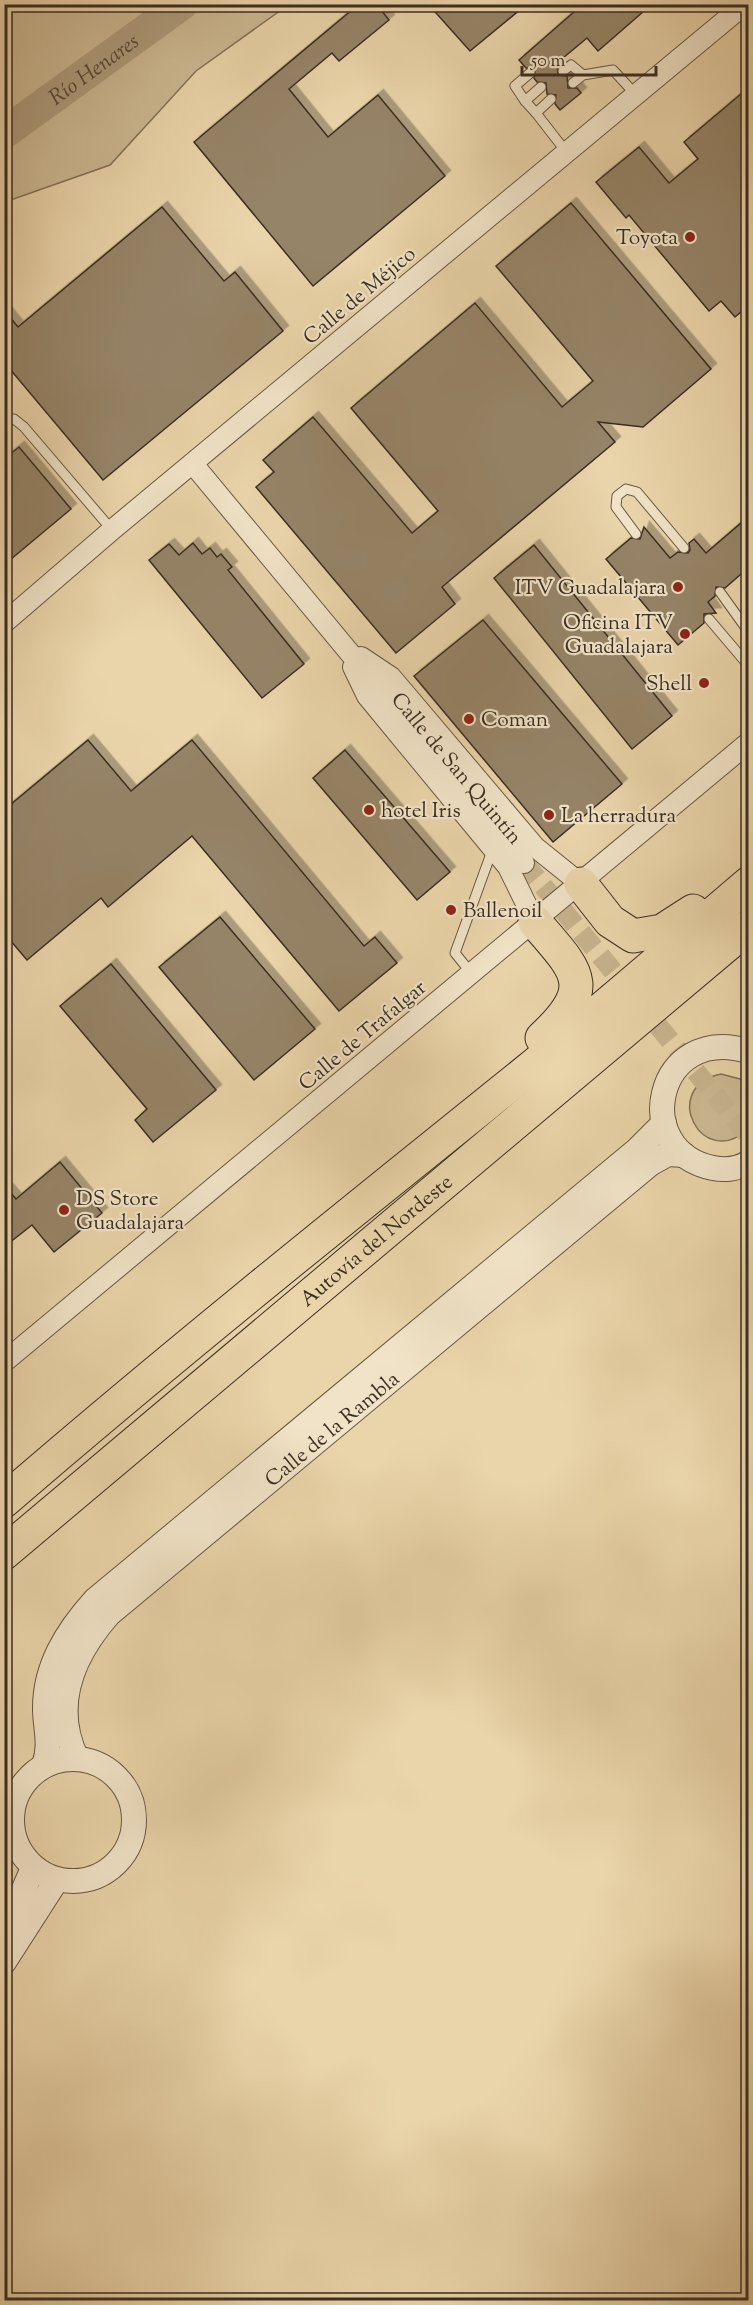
<svg xmlns="http://www.w3.org/2000/svg" width="753" height="2305" viewBox="0 0 753 2305" font-family="'Sorts Mill Goudy',serif">
<defs>
<filter id="shadow"><feDropShadow dx="5.5" dy="-5.5" stdDeviation="0" flood-color="#0004"/></filter>
</defs>
<rect width="100%" height="100%" fill="#ead4a9"/>
<filter id="stains"><feTurbulence type="fractalNoise" baseFrequency=".00333" numOctaves="4"/><feColorMatrix values="0 0 0 0 .2 0 0 0 0 .09 0 0 0 0 .02 0 0 0 .5 -.17"/></filter>
<radialGradient id="worn" r=".72"><stop offset=".6" stop-color="#630" stop-opacity="0"/><stop offset="1" stop-color="#630" stop-opacity=".3"/></radialGradient>
<!-- green -->
<g fill="#ccb892" stroke="#83725a" stroke-width="1.5">
<polygon points="4,5 5,4 288,5 196,71 110,165 5,202"/>
<path d="M721 1074 740 1079 748 1087V1129C702 1172 658 1087 721 1074Z"/>
</g>
<g fill="none" stroke-linecap="round" stroke-linejoin="round">
<!-- river -->
<path stroke="#ae9b7b" stroke-width="32" id="s1" d="M4 133 182 4"/>
</g>
<!-- building -->
<g fill="#968468" stroke="#3a2d22" stroke-width="1.5" filter="url(#shadow)">
<polygon points="359,4 376,4 389,20 339,61 332,53 289,89 328,137 378,95 445,176 313,286 194,142"/>
<polygon points="428,4 527,4 470,51"/>
<polygon points="583,4 652,4 598,51 587,38 557,63 558,75 567,76 568,88 577,88 581,93 560,110 555,104 556,95 547,94 546,83 537,82 534,78 535,69 526,68 519,60"/>
<polygon points="748,88 748,306 735,317 721,301 709,311 629,215 626,218 596,182 639,147 669,183 698,159 684,142"/>
<polygon points="571,203 711,369 643,427 598,422 615,442 442,587 455,604 396,653 256,487 274,472 263,460 313,417 412,533 438,511 351,408 475,303 562,407 593,381 496,266"/>
<polygon points="162,207 224,281 235,272 283,331 103,480 4,362 4,310 18,327"/>
<polygon points="19,447 71,509 4,565 4,459"/>
<polygon points="748,517 748,568 725,588 716,587 715,596 708,602 716,613 704,614 704,623 678,645 606,559 631,538 640,539 644,527 670,558 678,552 688,553 690,550 689,543 694,539 706,553"/>
<polygon points="193,543 202,554 210,548 217,557 221,554 232,567 228,570 304,664 262,698 149,560 169,544 179,555"/>
<polygon points="534,545 672,716 632,749 494,578"/>
<polygon points="483,620 622,784 553,842 414,676"/>
<polygon points="88,740 131,791 192,740 364,946 375,937 397,963 339,1011 192,836 108,907 101,898 27,960 4,933 4,810"/>
<polygon points="345,750 450,872 417,900 313,778"/>
<polygon points="220,917 315,1029 254,1080 159,967"/>
<polygon points="111,964 216,1090 153,1142 135,1120 147,1109 60,1006"/>
<polygon points="60,1162 102,1213 54,1252 32,1225 4,1247 4,1185 16,1199"/>
</g>
<g fill="none" stroke-linecap="round" stroke-linejoin="round">
<!-- minor-tunnel -->
<polyline stroke="#c7b38e" stroke-width="20" stroke-dasharray="20 10" stroke-linecap="butt" points="524,863 748,1135"/>
<defs>
<g id="service">
<polyline points="563,71 571,65 583,75"/>
<polyline points="573,83 583,75 613,70 636,95"/>
<polyline points="551,99 536,113 567,153"/>
<polyline points="525,101 515,86 530,73"/>
<polyline points="536,113 525,101 541,87"/>
<polyline points="4,419 14,419 24,427 112,530"/>
<polyline points="636,534 616,507 617,496 626,489 637,492 684,548"/>
<polyline points="720,592 748,631"/>
<polyline points="709,619 748,665"/>
<polyline points="472,974 455,953 493,848"/>
</g>
<g id="minor">
<polyline points="193,464 524,863"/>
<polyline points="4,623 112,530 745,4"/>
<polyline points="361,657 391,677 535,847 581,884"/>
<polyline points="353,667 367,696 508,867 535,922"/>
<polyline points="4,1362 748,743"/>
</g>
<g id="tertiary">
<path d="M748 1051C655 1023 629 1151 713 1168 724 1170 738 1169 748 1163"/>
<circle cx="73" cy="1820" r="61"/>
<path id="s2" d="M77 1759C51 1706 73 1655 109 1614L650 1164 668 1154 684 1155"/>
<path d="M44 1766C51 1744 46 1733 45 1711 44 1667 67 1631 95 1600L637 1150 664 1123"/>
<polyline points="4,1926 14,1912 33,1868"/>
<polyline points="4,1962 56,1881"/>
</g>
<g id="motorway">
<polyline points="581,884 610,921 633,936 662,931 693,911"/>
<path d="M535 922C577 971 598 986 542 1038"/>
<path d="M4 1501C173 1355 348 1215 522 1075 599 1013 673 948 748 884"/>
<path id="s3" d="M4 1553 748 927"/>
</g>
</defs>
<!-- service casing -->
<use href="#service" stroke="#665744" stroke-width="11"/>
<!-- minor casing -->
<use href="#minor" stroke="#665744" stroke-width="22"/>
<!-- tertiary casing -->
<use href="#tertiary" stroke="#665744" stroke-width="26"/>
<!-- motorway casing -->
<use href="#motorway" stroke="#3a2d22" stroke-width="35"/>
<!-- service -->
<use href="#service" stroke="#f1e3c7" stroke-width="9"/>
<!-- minor -->
<use href="#minor" stroke="#f1e3c7" stroke-width="20"/>
<!-- tertiary -->
<use href="#tertiary" stroke="#f1e3c7" stroke-width="24"/>
<!-- motorway -->
<use href="#motorway" stroke="#ead4a9" stroke-width="33"/>
</g>
<!-- markers -->
<g fill="#8f2418" stroke="#f1e3c7" stroke-width="2">
<circle cx="690" cy="237" r="6"/>
<circle cx="678" cy="587" r="6"/>
<circle cx="685" cy="634" r="6"/>
<circle cx="704" cy="683" r="6"/>
<circle cx="469" cy="719" r="6"/>
<circle cx="369" cy="810" r="6"/>
<circle cx="549" cy="815" r="6"/>
<circle cx="451" cy="910" r="6"/>
<circle cx="64" cy="1210" r="6"/>
</g>
<g text-anchor="middle" stroke-width="4.5" stroke-linejoin="round" paint-order="stroke">
<!-- poi labels -->
<g font-size="21" fill="#3a2d22" stroke="#f1e3c7" text-anchor="start">
<text x="678" y="244" text-anchor="end">Toyota</text>
<text x="666" y="594" text-anchor="end">ITV Guadalajara</text>
<text x="673" y="629" text-anchor="end">Oficina ITV<tspan x="673" dy="24">Guadalajara</tspan></text>
<text x="692" y="690" text-anchor="end">Shell</text>
<text x="481" y="726">Coman</text>
<text x="381" y="817">hotel Iris</text>
<text x="561" y="822">La herradura</text>
<text x="463" y="917">Ballenoil</text>
<text x="76" y="1205">DS Store<tspan x="76" dy="24">Guadalajara</tspan></text>
</g>
<!-- street labels -->
<g font-size="21" fill="#3a2d22" stroke="#f1e3c7">
<text transform="translate(359 295) rotate(-40)" y="7">Calle de Méjico</text>
<text transform="translate(457 768) rotate(50)" y="7">Calle de San Quintín</text>
<text transform="translate(362 1035) rotate(-40)" y="7">Calle de Trafalgar</text>
<text dy="7" stroke="none"><textPath href="#s3" startOffset="486">Autovía del Nordeste</textPath></text>
<text dy="7" stroke="none"><textPath href="#s2" startOffset="448">Calle de la Rambla</textPath></text>
</g>
<!-- water labels -->
<g font-size="22" font-style="italic" fill="#574838" stroke="#f1e3c7">
<text dy="8" stroke="none"><textPath href="#s1" startOffset="110">Río Henares</textPath></text>
</g>
</g>
<!-- margin -->
<rect width="753" height="2305" fill="none" stroke="#ead4a9" stroke-width="24"/>
<rect x="6" y="6" width="741" height="2293" fill="none" stroke="#3a2d22" stroke-width="3"/>
<rect x="12" y="12" width="729" height="2281" fill="none" stroke="#3a2d22" stroke-width="1.5"/>
<!-- scale -->
<path d="M522 66v9h134v-9" fill="none" stroke="#3a2d22" stroke-width="3"/>
<text x="531" y="66" font-size="18" fill="#3a2d22" stroke="#f1e3c7" stroke-width="4.5" paint-order="stroke">50 m</text>
<rect width="100%" height="100%" filter="url(#stains)"/>
<rect width="100%" height="100%" fill="url(#worn)"/>
</svg>
